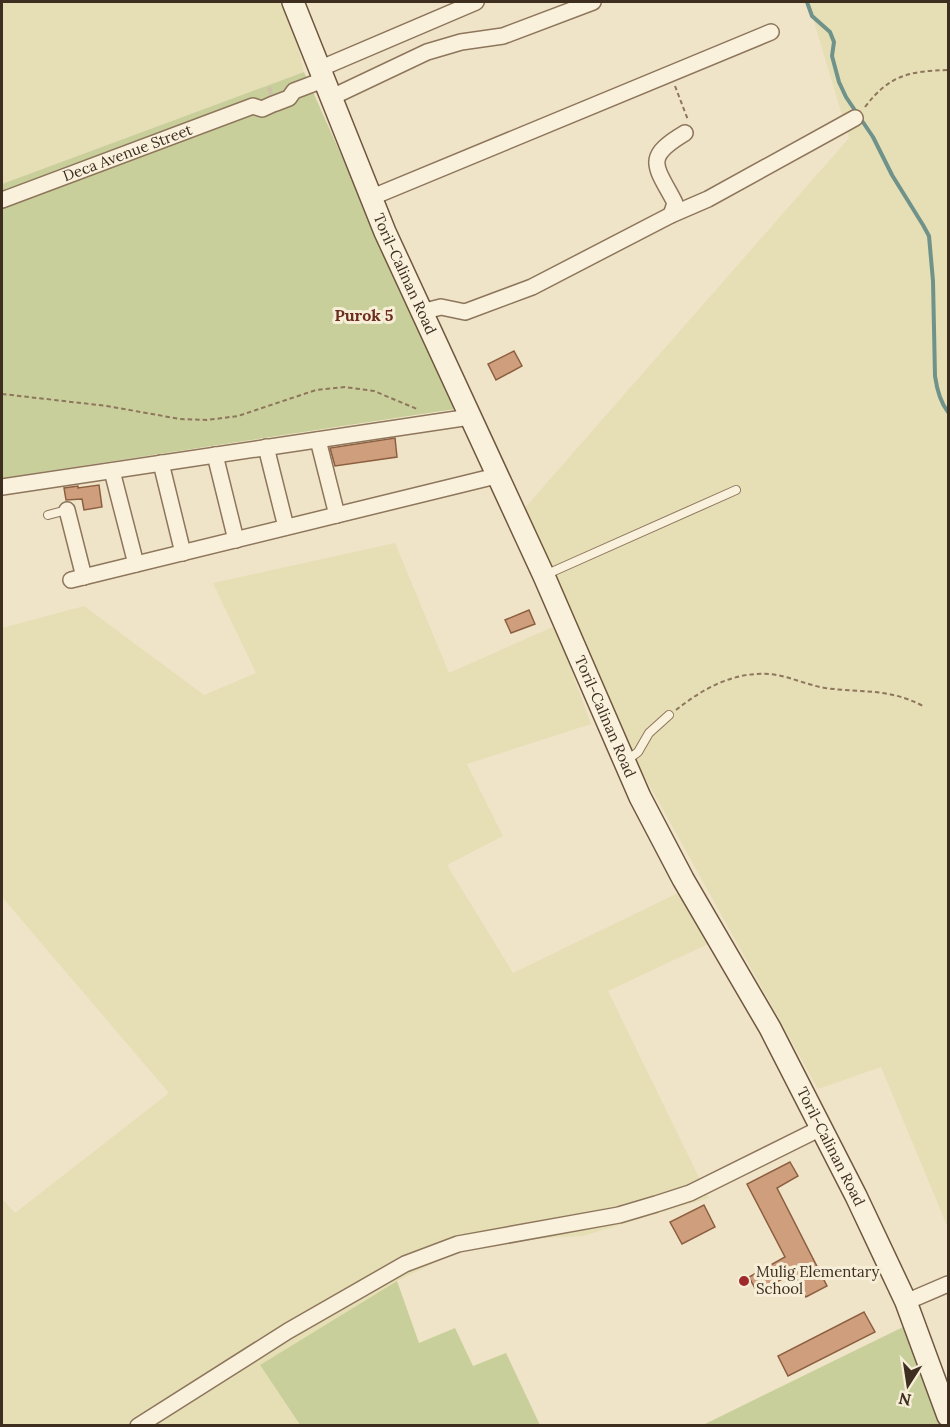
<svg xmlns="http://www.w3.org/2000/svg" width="950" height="1427" viewBox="0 0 950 1427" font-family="Lora,serif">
<rect width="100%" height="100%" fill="#f0e4c8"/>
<!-- farmland -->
<g fill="#e6deb5">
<polygon points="2,2 287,2 304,72 2,184"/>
<polygon points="808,2 948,2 948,1228 881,1067 818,1089 626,743 523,510 849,138"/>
<polygon points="395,543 449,673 555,626 591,724 467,764 503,836 447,865 513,973 680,892 708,944 608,991 709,1198 583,1236 530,1239 483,1246 449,1256 397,1281 260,1365 300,1426 2,1425 2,1199 15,1213 169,1093 2,897 2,628 84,606 204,695 256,673 213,583"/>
</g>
<!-- green -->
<g fill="#c9cf9b">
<polygon points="304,72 455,409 2,478 2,184"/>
<polygon points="397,1281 419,1343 455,1328 473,1366 506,1353 540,1425 300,1425 260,1365"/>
<polygon points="903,1327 943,1425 701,1426"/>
</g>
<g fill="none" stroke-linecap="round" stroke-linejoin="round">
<!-- stream -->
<path stroke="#6f938a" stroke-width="4" d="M807 2 812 16 830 32 834 42 832 56 839 82 846 97 873 137 892 175 923 225 929 236 933 281 935 376C937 390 940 402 948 412"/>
</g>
<!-- building -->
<g fill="#cf9f7d" stroke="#8d5f41" stroke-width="1.5">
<polygon points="514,351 522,366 496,380 488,364"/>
<polygon points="395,438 397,457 335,466 330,448"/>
<polygon points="99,485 102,507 84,510 82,499 66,500 64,488 78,486 78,488"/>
<polygon points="529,610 535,624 511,633 505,620"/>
<polygon points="790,1162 798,1176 777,1188 827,1286 806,1297 794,1273 757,1292 749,1277 785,1257 747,1184"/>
<polygon points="704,1205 715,1227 682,1244 670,1222"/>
<polygon points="864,1312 875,1332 788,1376 778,1356"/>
</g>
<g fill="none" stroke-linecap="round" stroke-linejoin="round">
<!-- minor-tunnel -->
<polyline stroke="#ccc0a6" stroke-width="15" stroke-dasharray="15 8" stroke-linecap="butt" points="269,95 273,94"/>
<defs>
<g id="service">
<polyline points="48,515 67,510"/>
<polyline points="545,575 736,490"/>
<polyline points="626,761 638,752 649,733 669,715"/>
</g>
<g id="minor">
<polyline points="319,69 476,2"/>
<polyline points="330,98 427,52 461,42 503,36 593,2"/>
<polyline points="276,103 289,98 294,91 323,80"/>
<polyline points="370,198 771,32"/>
<path id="s1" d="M2 200 253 106 262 109 273 104"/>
<path d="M671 215 675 203 673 199C654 164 645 157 685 133"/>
<polyline points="421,312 441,307 465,312 532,287 671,215 708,199 855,118"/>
<polyline points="318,440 337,515"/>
<polyline points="266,447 286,527"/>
<polyline points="215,455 236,540"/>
<polyline points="161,463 183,553"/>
<polyline points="112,471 136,564"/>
<polyline points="2,487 470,417"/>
<polyline points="67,510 84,577"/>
<polyline points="71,580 496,476"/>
<polyline points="906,1302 948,1284"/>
<polyline points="138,1426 288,1331 405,1264 458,1244 619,1215 656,1204 690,1193 821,1128"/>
</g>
<g id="secondary">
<path id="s2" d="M293 2 385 232 544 576 640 797 683 879 770 1028 856 1196 906 1302 948 1416"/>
</g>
</defs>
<!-- service casing -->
<use href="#service" stroke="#8d765c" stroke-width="10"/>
<!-- minor casing -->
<use href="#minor" stroke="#8d765c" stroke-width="18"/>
<!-- secondary casing -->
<use href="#secondary" stroke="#6f573f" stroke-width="24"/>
<!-- path -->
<g stroke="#8d765c" stroke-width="2" stroke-dasharray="4.5 3" stroke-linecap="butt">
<polyline points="675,86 688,120"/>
<path d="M865 107C889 75 910 71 948 70"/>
<polyline points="2,394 107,406 180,419 207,420 238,416 316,390 345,387 374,391 417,409"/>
<path d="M676 710C705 687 738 669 777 675 793 678 808 685 825 688 862 693 889 688 923 706"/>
</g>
<!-- service -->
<use href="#service" stroke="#faf1dc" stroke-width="8"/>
<!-- minor -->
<use href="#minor" stroke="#faf1dc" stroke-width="15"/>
<!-- secondary -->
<use href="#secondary" stroke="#faf1dc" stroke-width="21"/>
</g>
<!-- markers -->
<circle fill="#9e2a2b" stroke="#f7eed8" stroke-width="2" cx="744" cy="1281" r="6"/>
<g text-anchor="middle" stroke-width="6" stroke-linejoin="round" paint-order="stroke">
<!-- street labels -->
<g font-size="15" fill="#3d2e20" stroke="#f7eed8">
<text dy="5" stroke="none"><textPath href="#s1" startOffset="134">Deca Avenue Street</textPath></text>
<text dy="5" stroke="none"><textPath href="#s2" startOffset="294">Toril-Calinan Road</textPath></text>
<text dy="5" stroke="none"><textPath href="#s2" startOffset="780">Toril-Calinan Road</textPath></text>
<text dy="5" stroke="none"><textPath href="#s2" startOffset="1266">Toril-Calinan Road</textPath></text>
</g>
<!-- poi labels -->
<g font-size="15" fill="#3d2e20" stroke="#f7eed8" text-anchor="start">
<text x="756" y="1277">Mulig Elementary<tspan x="756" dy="17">School</tspan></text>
</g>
<!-- neighbourhood labels -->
<g font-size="16" font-weight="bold" fill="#6b2e1e" stroke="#f7eed8">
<text x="364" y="321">Purok 5</text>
</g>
</g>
<!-- border -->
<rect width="950" height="1427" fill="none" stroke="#3d2e20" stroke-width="6"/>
<!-- north arrow -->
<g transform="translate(908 1385) rotate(192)" stroke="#f7eed8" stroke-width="4.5" paint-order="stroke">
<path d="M0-4.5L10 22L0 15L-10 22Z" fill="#3d2e20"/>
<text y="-9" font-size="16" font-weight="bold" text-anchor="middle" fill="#3d2e20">N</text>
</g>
</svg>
